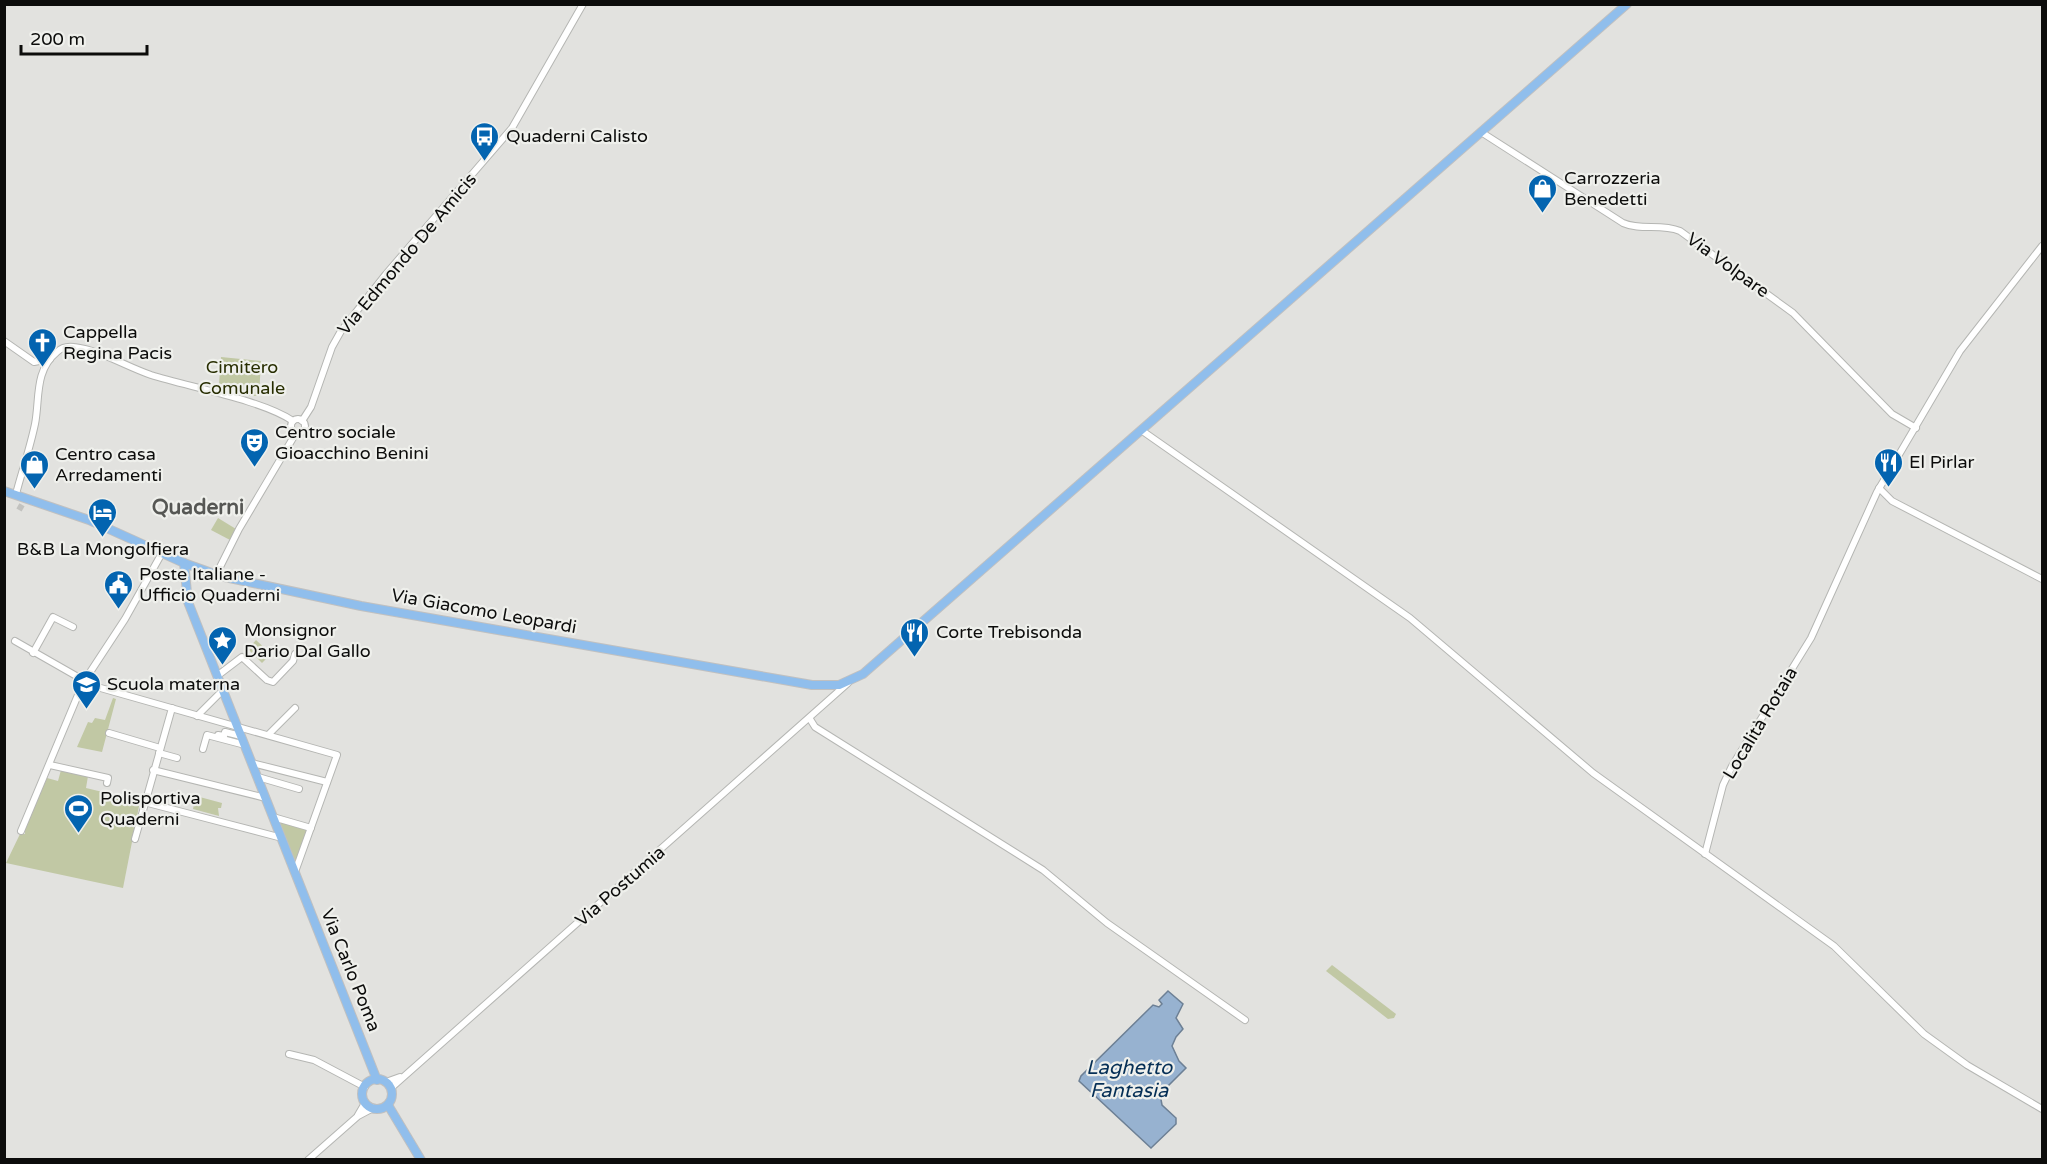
<svg xmlns="http://www.w3.org/2000/svg" width="2047" height="1164" viewBox="0 0 2047 1164" font-family="'Varela Round',sans-serif">
<rect width="100%" height="100%" fill="#e2e2df"/>
<!-- green -->
<g fill="#c1c8a4">
<polygon points="221,357 261,361 259,396 225,395 225,385 219,384"/>
<polygon points="218,518 236,529 230,540 211,530"/>
<polygon points="256,640 271,654 262,663 248,649"/>
<polygon points="113,698 116,699 102,752 77,747 88,722 92,723 95,718 105,720"/>
<polygon points="61,770 88,776 86,788 140,801 123,888 6,863 20,834 25,834 25,829 47,778 58,781"/>
<polygon points="196,796 222,803 221,808 218,808 219,816 193,809"/>
<polygon points="278,820 309,829 295,861"/>
<polygon points="1332,965 1396,1014 1394,1018 1388,1019 1326,971"/>
</g>
<!-- water -->
<polygon fill="#97b2d0" stroke="#6d8095" stroke-width="1.5" points="1168,991 1183,1004 1176,1018 1183,1029 1176,1037 1172,1046 1179,1061 1186,1068 1160,1094 1162,1105 1176,1118 1176,1124 1151,1148 1079,1081 1081,1076 1153,1005 1159,1007 1162,1004 1159,1000"/>
<g fill="none" stroke-linecap="round" stroke-linejoin="round">
<!-- minor-tunnel -->
<polyline stroke="#c2c2bf" stroke-width="6" stroke-dasharray="6 3" stroke-linecap="butt" points="19,510 23,503"/>
<defs>
<g id="minor">
<path d="M1481 132 1623 223C1641 231 1661 223 1680 231L1793 313 1892 414 1916 428"/>
<polyline points="4,341 34,362 50,359"/>
<circle cx="298" cy="426" r="7"/>
<polyline points="302,421 311,407 332,347 341,331 386,274 512,128 583,4"/>
<polyline points="1141,430 1410,618 1593,773 1834,946 1924,1034 1967,1065 2042,1109"/>
<polyline points="1879,488 1892,501 2042,579"/>
<path d="M16 494C22 471 30 448 35 424 40 399 34 371 57 352 61 348 67 346 74 347 100 350 125 366 151 375 189 387 262 400 293 421"/>
<polyline points="92,521 98,510 103,508 111,513 105,527"/>
<polyline points="216,575 239,529 296,433"/>
<polyline points="15,641 85,681"/>
<polyline points="33,653 53,617 73,627"/>
<polyline points="217,676 242,657 267,680 273,682 293,661 295,654"/>
<polyline points="83,683 337,755 295,872"/>
<polyline points="197,716 223,690"/>
<polyline points="810,719 815,727 1043,870 1107,923 1245,1020"/>
<polyline points="109,733 160,748"/>
<polyline points="218,735 224,736 225,732 241,736"/>
<polyline points="268,735 295,708"/>
<polyline points="203,749 207,735 245,745"/>
<polyline points="159,753 177,758"/>
<polyline points="252,763 327,782"/>
<polyline points="50,765 108,778 107,783"/>
<polyline points="153,770 266,798"/>
<polyline points="258,777 299,789"/>
<polyline points="144,802 282,838"/>
<polyline points="273,817 311,828"/>
<polyline points="21,831 83,683 125,619 162,553"/>
<polyline points="135,839 172,708"/>
<polyline points="1705,854 1723,785 1732,766 1811,638 1877,492 1960,351 2042,246"/>
<polyline points="289,1054 314,1060 365,1087"/>
<polyline points="386,1082 400,1077"/>
<polyline points="391,1088 848,683"/>
<polyline points="358,1115 365,1103"/>
<polyline points="308,1160 358,1116 373,1108"/>
</g>
<g id="major">
<polyline points="4,491 89,520 184,563 220,576 361,606 812,685 839,685 863,674 1627,4"/>
<polyline points="184,563 188,602 377,1080"/>
<circle cx="377" cy="1094" r="15"/>
<polyline points="388,1105 421,1160"/>
</g>
</defs>
<!-- minor casing -->
<use href="#minor" stroke="#b5b6b3" stroke-width="8"/>
<!-- major casing -->
<use href="#major" stroke="#c0c0c0" stroke-width="10"/>
<!-- minor -->
<use href="#minor" stroke="#fff" stroke-width="6"/>
<!-- major -->
<use href="#major" stroke="#90beec" stroke-width="8"/>
</g>
<!-- icons -->
<defs>
<symbol id="bus-pin" viewBox="-11 -11 22 30"><path d="M0 17L-7.5 6A9.5 9.5 0 1 1 7.5 6Z" fill="#0364b0" stroke="#eff0ec"/><path d="M-5-6H5V4H4V6H2V4H-2V6H-4V4H-5ZM-3.5-4V0h7V-4ZM-3.5 1.2v1.5H-2V1.2ZM2 1.2v1.5H3.5V1.2Z" fill="#fff"/></symbol>
<symbol id="shop-pin" viewBox="-11 -11 22 30"><path d="M0 17L-7.5 6A9.5 9.5 0 1 1 7.5 6Z" fill="#0364b0" stroke="#eff0ec"/><path d="M-5-2.5h2.3a2.7 3.5 0 0 1 5.4 0H5L5.5 6h-11ZM-1.5-2.5h3a1.5 2.3 0 0 0-3 0Z" fill="#fff"/></symbol>
<symbol id="church-pin" viewBox="-11 -11 22 30"><path d="M0 17L-7.5 6A9.5 9.5 0 1 1 7.5 6Z" fill="#0364b0" stroke="#eff0ec"/><path d="M-1.2-6h2.4v3.5h3.3v2.4h-3.3V6h-2.4V-.1h-3.3v-2.4h3.3Z" fill="#fff"/></symbol>
<symbol id="theatre-pin" viewBox="-11 -11 22 30"><path d="M0 17L-7.5 6A9.5 9.5 0 1 1 7.5 6Z" fill="#0364b0" stroke="#eff0ec"/><path d="M-5-5.5Q0-4 5-5.5V0Q5 5 0 6Q-5 5-5 0ZM-3.3-2.5H-1v1.5H-3.3ZM1-2.5H3.3v1.5H1ZM-2.8 1Q0 5.5 2.8 1Z" fill="#fff"/></symbol>
<symbol id="restaurant-pin" viewBox="-11 -11 22 30"><path d="M0 17L-7.5 6A9.5 9.5 0 1 1 7.5 6Z" fill="#0364b0" stroke="#eff0ec"/><path d="M-5-6h1v4h1v-4h1v4h1v-4h1v5L-1.5 .5V6h-2V.5L-5-1ZM5-6V6H3V1.5H1.5Q1.5-4 5-6Z" fill="#fff"/></symbol>
<symbol id="hotel-pin" viewBox="-11 -11 22 30"><path d="M0 17L-7.5 6A9.5 9.5 0 1 1 7.5 6Z" fill="#0364b0" stroke="#eff0ec"/><path d="M-6-4.5h1.5V1H6V5H4.5V3h-9V5H-6ZM-4 0a1.8 1.8 0 1 1 3.6 0ZM.5 0V-2.5h3Q6-2.5 6 0Z" fill="#fff"/></symbol>
<symbol id="civic-pin" viewBox="-11 -11 22 30"><path d="M0 17L-7.5 6A9.5 9.5 0 1 1 7.5 6Z" fill="#0364b0" stroke="#eff0ec"/><path d="M-.6-6.5H3V-4.5H.6V-3L4-1V1h2V6H-6V1h2V-1L-.6-3ZM-1.2 2.5V6h2.4V2.5Z" fill="#fff"/></symbol>
<symbol id="sight-pin" viewBox="-11 -11 22 30"><path d="M0 17L-7.5 6A9.5 9.5 0 1 1 7.5 6Z" fill="#0364b0" stroke="#eff0ec"/><path d="M0-6L1.8-2.2L6-1.7L2.9 1.2L3.7 5.4L0 3.3L-3.7 5.4L-2.9 1.2L-6-1.7L-1.8-2.2Z" fill="#fff"/></symbol>
<symbol id="school-pin" viewBox="-11 -11 22 30"><path d="M0 17L-7.5 6A9.5 9.5 0 1 1 7.5 6Z" fill="#0364b0" stroke="#eff0ec"/><path d="M0-5L7-2L0 1L-7-2ZM-4 1L0 2.5L4 1V4Q0 6-4 4Z" fill="#fff"/></symbol>
<symbol id="stadium-pin" viewBox="-11 -11 22 30"><path d="M0 17L-7.5 6A9.5 9.5 0 1 1 7.5 6Z" fill="#0364b0" stroke="#eff0ec"/><path d="M0-5a6.5 5 0 1 0 0 10a6.5 5 0 1 0 0-10ZM-3.5-1.8h7v3.6h-7Z" fill="#fff"/></symbol>
</defs>
<g fill-rule="evenodd">
<use href="#bus-pin" x="468" y="120" width="33" height="45"/>
<use href="#shop-pin" x="1526" y="172" width="33" height="45"/>
<use href="#church-pin" x="26" y="326" width="33" height="45"/>
<use href="#theatre-pin" x="238" y="426" width="33" height="45"/>
<use href="#restaurant-pin" x="1872" y="446" width="33" height="45"/>
<use href="#shop-pin" x="18" y="448" width="33" height="45"/>
<use href="#hotel-pin" x="86" y="496" width="33" height="45"/>
<use href="#civic-pin" x="102" y="568" width="33" height="45"/>
<use href="#restaurant-pin" x="898" y="616" width="33" height="45"/>
<use href="#sight-pin" x="206" y="624" width="33" height="45"/>
<use href="#school-pin" x="70" y="668" width="33" height="45"/>
<use href="#stadium-pin" x="62" y="792" width="33" height="45"/>
</g>
<g text-anchor="middle" stroke-width="4.5" stroke-linejoin="round" paint-order="stroke">
<!-- poi labels -->
<g font-size="18" fill="#0c0c0b" stroke="#eff0ec" text-anchor="start">
<text x="506" y="142">Quaderni Calisto</text>
<text x="1564" y="184">Carrozzeria<tspan x="1564" dy="21">Benedetti</tspan></text>
<text x="63" y="338">Cappella<tspan x="63" dy="21">Regina Pacis</tspan></text>
<text x="275" y="438">Centro sociale<tspan x="275" dy="21">Gioacchino Benini</tspan></text>
<text x="55" y="460">Centro casa<tspan x="55" dy="21">Arredamenti</tspan></text>
<text x="1909" y="468">El Pirlar</text>
<text x="103" y="555" text-anchor="middle">B&amp;B La Mongolfiera</text>
<text x="139" y="580">Poste Italiane -<tspan x="139" dy="21">Ufficio Quaderni</tspan></text>
<text x="244" y="636">Monsignor<tspan x="244" dy="21">Dario Dal Gallo</tspan></text>
<text x="936" y="638">Corte Trebisonda</text>
<text x="107" y="690">Scuola materna</text>
<text x="100" y="804">Polisportiva<tspan x="100" dy="21">Quaderni</tspan></text>
</g>
<!-- street labels -->
<g font-size="18" fill="#0c0c0b" stroke="#eff0ec">
<text transform="translate(407 254) rotate(-50)" y="6">Via Edmondo De Amicis</text>
<text transform="translate(1728 265) rotate(36)" y="6">Via Volpare</text>
<text transform="translate(484 611) rotate(10)" y="6">Via Giacomo Leopardi</text>
<text transform="translate(1760 723) rotate(-59)" y="6">Località Rotaia</text>
<text transform="translate(620 886) rotate(-41)" y="6">Via Postumia</text>
<text transform="translate(351 970) rotate(68)" y="6">Via Carlo Poma</text>
</g>
<!-- park labels -->
<g font-size="18" fill="#272d00" stroke="#eff0ec">
<text x="242" y="373">Cimitero<tspan x="242" dy="21">Comunale</tspan></text>
</g>
<!-- water labels -->
<g font-size="20" font-style="italic" fill="#052f56" stroke="#eff0ec">
<text x="1129" y="1074">Laghetto<tspan x="1129" dy="23">Fantasia</tspan></text>
</g>
<!-- quarter labels -->
<g font-size="21" font-weight="bold" fill="#565754" stroke="#eff0ec">
<text x="198" y="514">Quaderni</text>
</g>
</g>
<!-- border -->
<rect width="2047" height="1164" fill="none" stroke="#0c0c0b" stroke-width="12"/>
<!-- scale -->
<path d="M21 45v9h126v-9" fill="none" stroke="#0c0c0b" stroke-width="3"/>
<text x="30" y="45" font-size="18" fill="#0c0c0b" stroke="#eff0ec" stroke-width="4.5" paint-order="stroke">200 m</text>
</svg>
